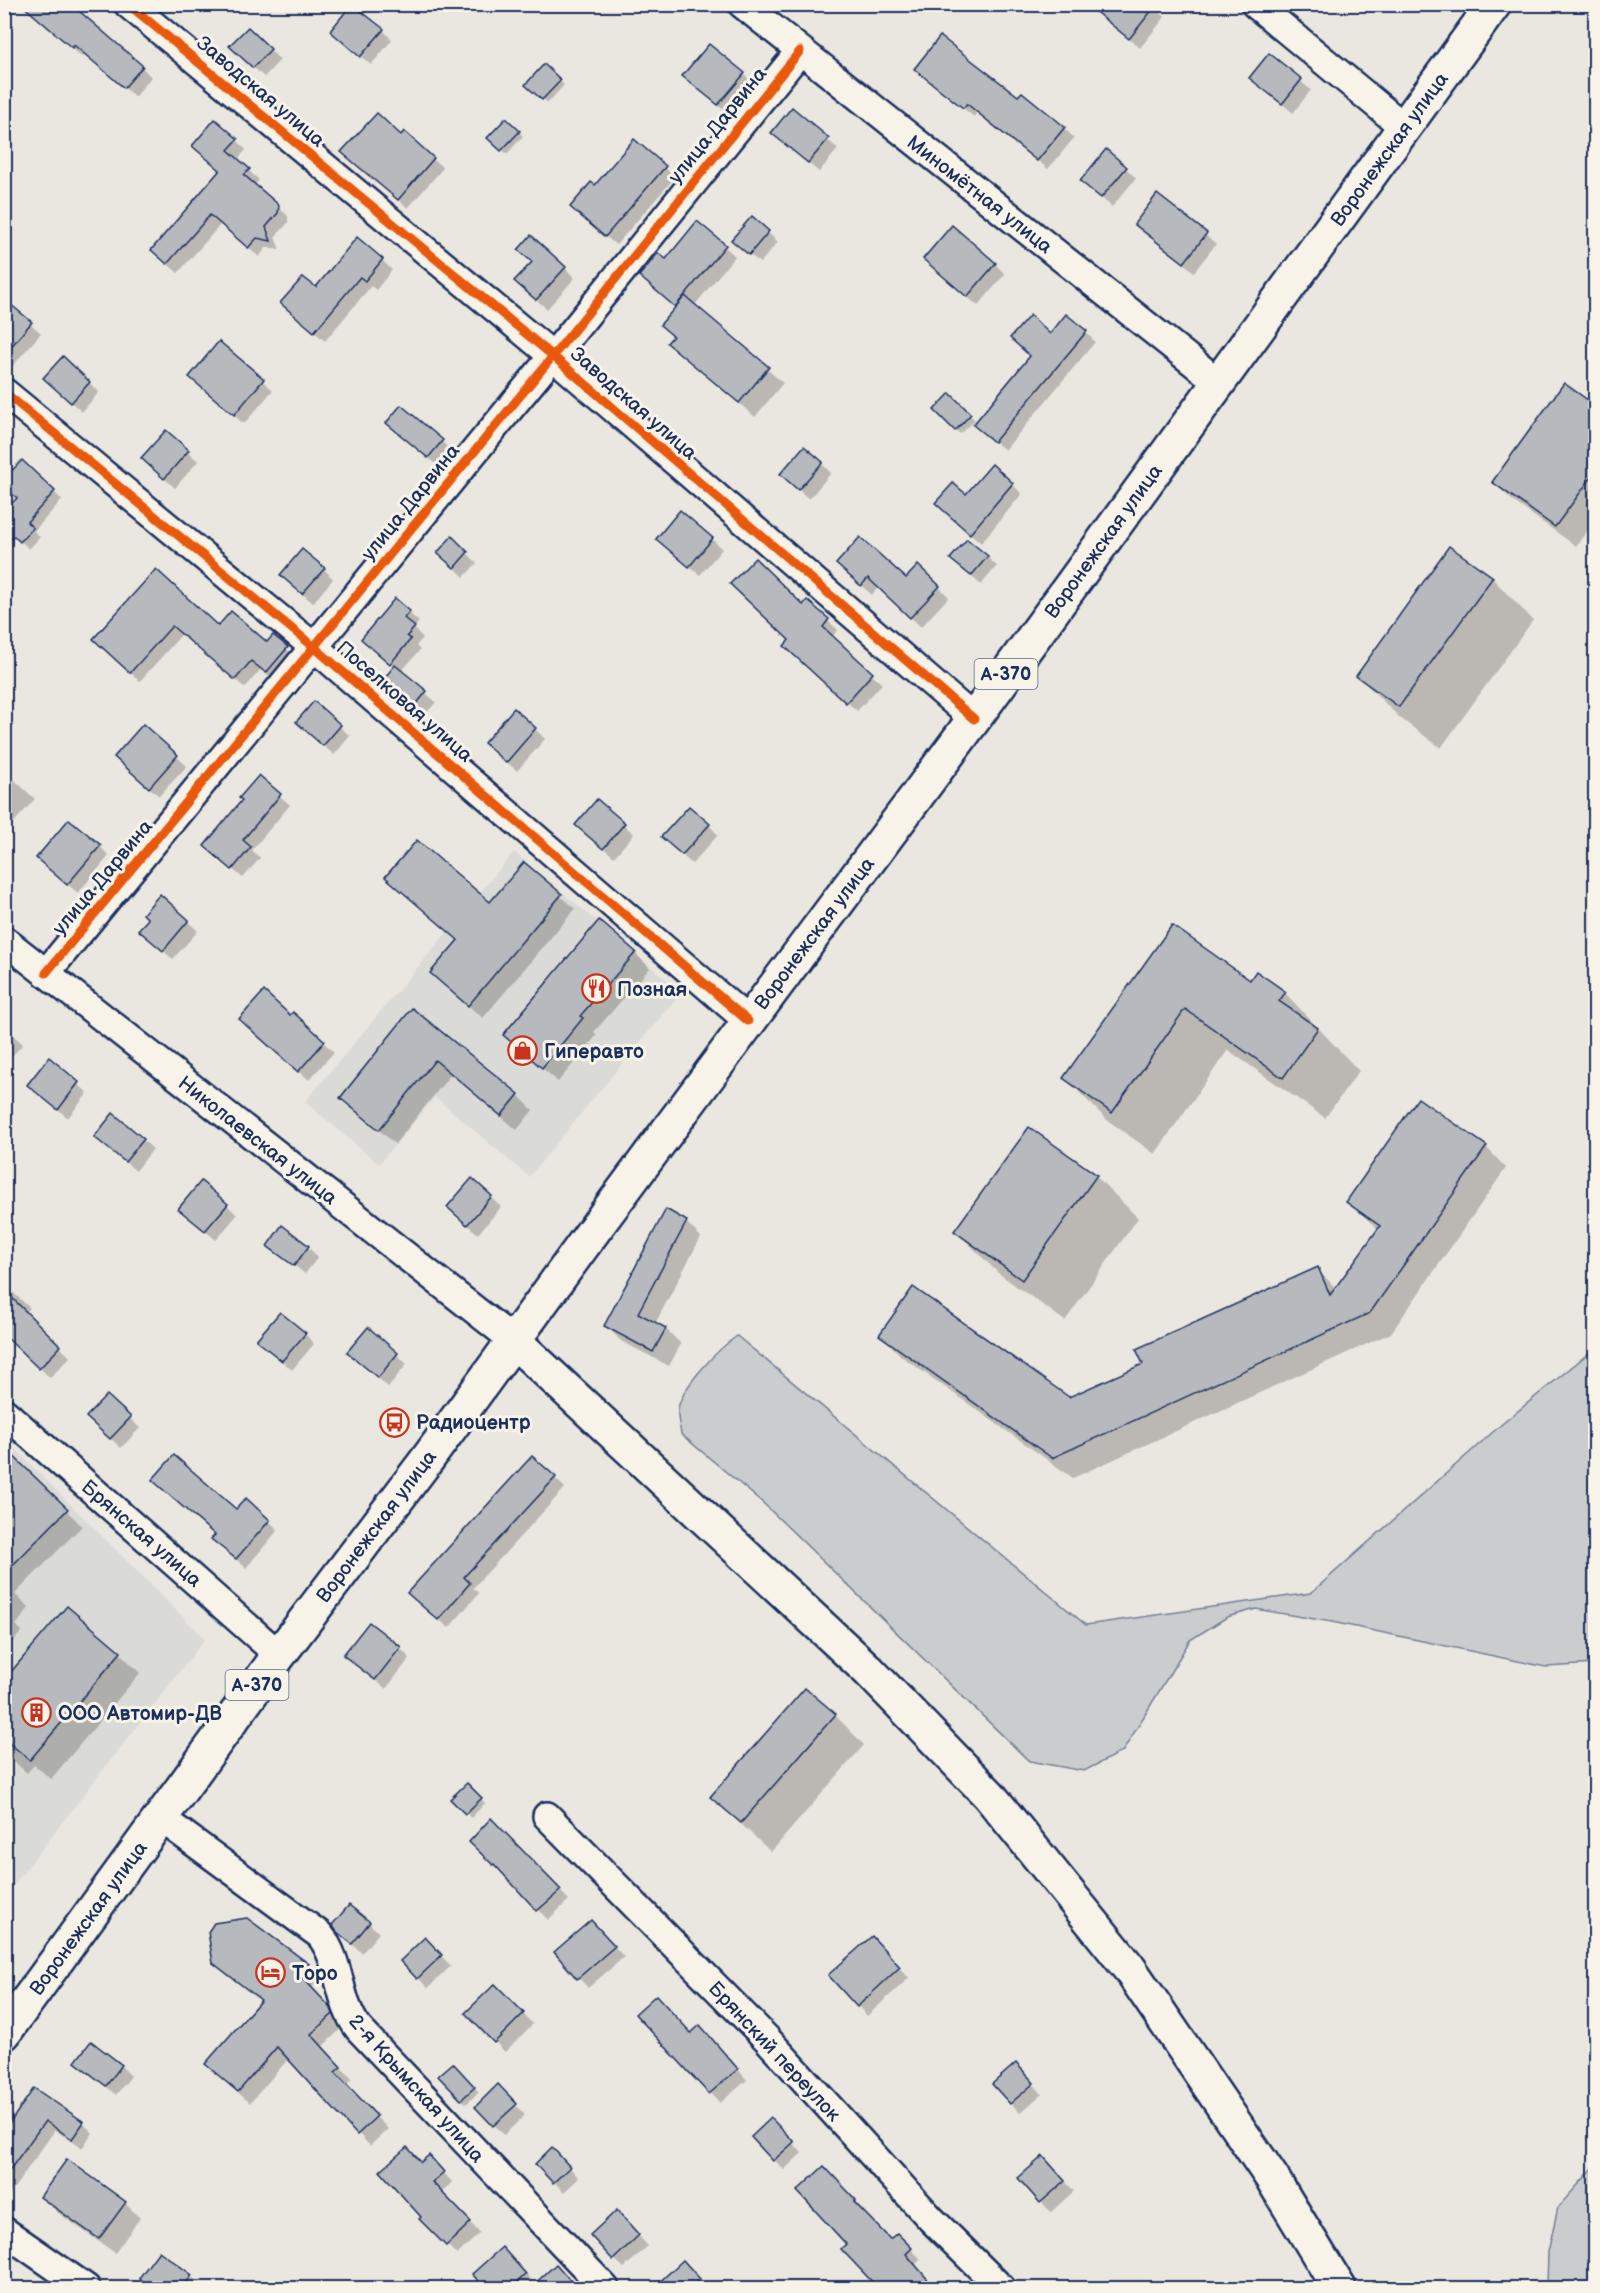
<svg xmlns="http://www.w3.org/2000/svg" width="1600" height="2293" viewBox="0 0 1600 2293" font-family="'Balsamiq Sans',sans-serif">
<rect width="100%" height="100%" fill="#eae7e0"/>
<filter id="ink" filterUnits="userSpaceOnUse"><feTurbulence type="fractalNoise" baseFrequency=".0167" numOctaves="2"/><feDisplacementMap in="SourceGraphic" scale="12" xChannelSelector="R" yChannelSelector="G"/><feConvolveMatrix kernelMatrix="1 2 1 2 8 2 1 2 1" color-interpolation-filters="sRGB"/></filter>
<g filter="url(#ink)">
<!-- built -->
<g fill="#dadad6">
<polygon points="514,852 681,992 529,1177 435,1097 379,1164 305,1102"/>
<polygon points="5,1439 205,1639 5,1896"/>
</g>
<!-- green -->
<g fill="#cbcccd" stroke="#737e96" stroke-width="1.5">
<path d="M737 1336 1086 1625 1311 1593 1502 1424 1595 1348V1664L1546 1667 1332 1622 1256 1609 1227 1617 1190 1640 1123 1751 1084 1771 1029 1761 763 1503 681 1434C680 1427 677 1418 678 1410 680 1388 719 1348 737 1336Z"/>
<polygon points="1595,2166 1595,2288 1547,2288 1548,2252 1558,2207"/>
</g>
<!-- shadow -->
<g fill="#0003">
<polygon points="1152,4 1165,17 1140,48 1092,7"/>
<polygon points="30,11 142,67 151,77 135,97 85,54 82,57"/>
<polygon points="383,30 392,40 371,65 342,40"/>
<polygon points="270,50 280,60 264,77 241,56"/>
<polygon points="1269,55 1311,90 1293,113 1251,77"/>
<polygon points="544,66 564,85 548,103 527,85"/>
<polygon points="916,69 1018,98 1064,128 1074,138 1048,169 977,112 974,117"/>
<polygon points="744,74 754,84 728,114 684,76"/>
<polygon points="4,102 10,107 4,114"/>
<polygon points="792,109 838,149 819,172 783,142"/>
<polygon points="506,120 523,136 507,154 489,138"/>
<polygon points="401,137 433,159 443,168 408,208 353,162"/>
<polygon points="237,140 246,150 237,160 259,180 254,186 288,216 288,223 275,237 280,250 267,247 259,257 221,224 178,273 163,260 221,171 204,156"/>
<polygon points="634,141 675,177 616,245 582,217 595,187"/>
<polygon points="1107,151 1136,178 1112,207 1092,190"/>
<polygon points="1158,196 1216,244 1194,272 1136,223"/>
<polygon points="752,218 778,242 760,263 743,249"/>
<polygon points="698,223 735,256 694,306 783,383 755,417 669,343 674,337 662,325 676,308 641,276 666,261"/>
<polygon points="382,260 392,270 376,290 371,286 325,341 292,313 316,289"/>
<polygon points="995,264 1005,274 978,306 935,269"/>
<polygon points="565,268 575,278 547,309 526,291"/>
<polygon points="4,301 41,333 11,368 4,363"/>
<polygon points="1086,332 1095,342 1005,450 985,434 1050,336"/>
<polygon points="219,343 273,390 244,424 201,387"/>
<polygon points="89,383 99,392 82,412 55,388"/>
<polygon points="950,396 975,420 960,434 936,410"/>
<polygon points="402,407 452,451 439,467 398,432"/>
<polygon points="1596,408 1596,519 1576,546 1514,502 1494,482"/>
<polygon points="166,432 198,461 175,488 153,468"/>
<polygon points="821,463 831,473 809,499 792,484"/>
<polygon points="1012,484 1022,494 981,543 947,513 966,496"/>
<polygon points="54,492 62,500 34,531 40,537 29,549 4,526"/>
<polygon points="712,539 722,549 700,575 668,549"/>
<polygon points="467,553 477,563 464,577 449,562"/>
<polygon points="987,557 997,566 981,585 952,559"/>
<polygon points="324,569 333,579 313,603 292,585"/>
<polygon points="156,571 219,628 267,644 273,637 296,658 276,682 261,669 245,688 182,634 140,681 104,649"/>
<polygon points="848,574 906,580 939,587 949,597 921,627 878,587 872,595"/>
<polygon points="1492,578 1533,620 1441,748 1400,718 1358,676"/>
<polygon points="395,600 419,622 414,628 423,638 416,646 420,650 401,672 436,702 425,715 394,690 395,667 372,648"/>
<polygon points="807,602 838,630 832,637 882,684 857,711 796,656 791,640 803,607"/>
<polygon points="314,703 350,736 334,755 308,732"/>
<polygon points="144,727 187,766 159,796 126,767"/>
<polygon points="535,729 545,739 517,771 496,753"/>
<polygon points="8,774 35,799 8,829 4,826 4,778"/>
<polygon points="259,777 290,805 252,850 260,858 243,878 216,856"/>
<polygon points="597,801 634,834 614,857 587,834"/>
<polygon points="709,825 718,835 692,864 673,847"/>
<polygon points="100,846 109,856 78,893 48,868"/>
<polygon points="524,864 575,909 483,1018 446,987 459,941 387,877 490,904"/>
<polygon points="160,896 198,931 173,959 150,940 150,919"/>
<polygon points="1172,927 1250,982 1285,993 1359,1071 1325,1118 1228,1050 1155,1154 1107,1120 1065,1078"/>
<polygon points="635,953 650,968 594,1032 597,1035 558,1082 505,1035"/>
<polygon points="412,1010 518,1095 533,1110 517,1130 451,1074 395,1144 342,1098"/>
<polygon points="293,1014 334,1052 309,1080 251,1029 291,1017"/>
<polygon points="4,1027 23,1044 4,1065"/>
<polygon points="49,1059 88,1093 68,1118 29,1085"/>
<polygon points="1418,1100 1486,1147 1506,1168 1391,1333 1073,1478 901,1356 881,1335 1069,1398 1145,1364 1317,1269 1337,1289 1379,1230 1348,1202"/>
<polygon points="143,1140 153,1149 136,1171 106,1147"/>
<polygon points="1096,1176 1138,1218 1065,1321 998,1273 956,1231"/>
<polygon points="472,1180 501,1207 478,1234 458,1217"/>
<polygon points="227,1205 237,1215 216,1240 180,1209"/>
<polygon points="686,1222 701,1237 655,1324 666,1329 681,1344 669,1366 621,1341 606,1326"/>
<polygon points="269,1245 308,1247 318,1257 305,1274"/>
<polygon points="4,1284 30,1308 26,1313 70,1357 50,1378 22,1350 4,1325"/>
<polygon points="368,1329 407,1364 388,1387 359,1362"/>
<polygon points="305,1334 314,1344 292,1370 268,1349"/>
<polygon points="107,1397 140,1428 121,1448 98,1427"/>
<polygon points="4,1449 82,1526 15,1594 29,1608 16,1625 22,1631 4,1653"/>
<polygon points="555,1478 565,1488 473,1588 479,1593 449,1628 419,1603"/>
<polygon points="236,1511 269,1521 278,1530 246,1568 223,1548"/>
<polygon points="400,1648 410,1658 386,1689 345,1655"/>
<polygon points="120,1653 140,1673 51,1779 34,1765 27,1773 4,1753 4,1682"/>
<polygon points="835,1715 864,1745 771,1852 712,1797"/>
<polygon points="467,1785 485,1803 471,1818 452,1799"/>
<polygon points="491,1820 569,1900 548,1920 505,1873 471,1842"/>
<polygon points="246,1919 308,1966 320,1978 311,1989 342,2022 344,2026 322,2047 352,2079 346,2085 388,2129 370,2146 289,2058 250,2103 219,2076 262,2001 227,1975 214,1962"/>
<polygon points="369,1923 379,1933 362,1953 340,1933"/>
<polygon points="601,1932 624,1957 588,1988 556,1953"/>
<polygon points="425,1939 451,1966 428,1988 402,1961"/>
<polygon points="881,1948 909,1978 867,2016 858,2006"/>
<polygon points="495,1986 533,2024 505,2052 467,2013"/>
<polygon points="691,2035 710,2037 747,2080 720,2103 671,2048"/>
<polygon points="77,2062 121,2066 131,2076 116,2095"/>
<polygon points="453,2065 479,2092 466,2104 440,2076"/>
<polygon points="1026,2075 1042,2094 1020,2113 1011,2103"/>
<polygon points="498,2087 525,2115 504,2135 477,2107"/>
<polygon points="35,2090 83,2123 93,2133 82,2148 55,2130 7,2198 4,2196 4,2133"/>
<polygon points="771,2120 802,2153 784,2170 753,2137"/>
<polygon points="562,2159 579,2178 564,2192 537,2164"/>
<polygon points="422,2164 439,2167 452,2182 441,2193 480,2233 457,2255 421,2219"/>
<polygon points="1053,2168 1074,2191 1051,2212 1041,2202"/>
<polygon points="834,2178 891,2241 907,2245 921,2259 915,2265 848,2244"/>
<polygon points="42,2197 125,2203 140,2218 115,2253 57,2212"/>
<polygon points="626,2222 648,2246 624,2268 614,2259"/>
<polygon points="512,2259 535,2284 530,2288 488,2288"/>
<polygon points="683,2262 709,2288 654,2288"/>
<polygon points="191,2276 201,2286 199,2288 151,2288 141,2278"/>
</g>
<!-- building -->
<g fill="#b6babf" stroke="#1b2f5e" stroke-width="1.5">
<polygon points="21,4 71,4 143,66 124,88 74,45 72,48"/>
<polygon points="352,4 384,29 360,57 330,31"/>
<polygon points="1086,4 1157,4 1129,39"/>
<polygon points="248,27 271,49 253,68 229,46"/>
<polygon points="940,36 1018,96 1022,92 1065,127 1037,161 967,104 963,108 914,69"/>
<polygon points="709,44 745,73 718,105 682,76"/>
<polygon points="1269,53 1302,79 1282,104 1249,78"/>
<polygon points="544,64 561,80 542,100 525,85"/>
<polygon points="792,107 829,138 808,163 771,133"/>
<polygon points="377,113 401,135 404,131 434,158 398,200 341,152"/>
<polygon points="506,118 520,131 501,151 487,138"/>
<polygon points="215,119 238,139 228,150 250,169 244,175 279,205 278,213 266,227 271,241 257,238 248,248 210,215 167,264 151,250 220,170 192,146"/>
<polygon points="634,139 666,166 605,237 570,207 591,182 595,185"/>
<polygon points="1106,149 1127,167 1101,198 1080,181"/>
<polygon points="1157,194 1207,233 1184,263 1134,224"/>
<polygon points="752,216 769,231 749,255 731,240"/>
<polygon points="697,221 726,245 675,307 639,276 658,253 666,259"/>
<polygon points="952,225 996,263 967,297 923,259"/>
<polygon points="531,235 566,267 536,300 514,281 532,262 518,250"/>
<polygon points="357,237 383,259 365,281 360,277 314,332 280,303 303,277 316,287"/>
<polygon points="685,296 769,367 739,403 667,343 673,336 660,325"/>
<polygon points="4,299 32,322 4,355"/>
<polygon points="1066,314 1087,331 994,442 973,425 1030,356 1010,338 1030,315 1050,334"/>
<polygon points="219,341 264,379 234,415 189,377"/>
<polygon points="63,356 90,382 71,403 43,378"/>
<polygon points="1564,383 1596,406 1596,471 1555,527 1492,482"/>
<polygon points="950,393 971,414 955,431 934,410"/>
<polygon points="401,405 443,440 428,458 386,423"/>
<polygon points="166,430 189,450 164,479 141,458"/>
<polygon points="804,446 823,462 798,490 780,474"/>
<polygon points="22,460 55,491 27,522 33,528 20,542 14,536 4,546 4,502 9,506 17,498 4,487 4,479"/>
<polygon points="992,464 1013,483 970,534 935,503 953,483 966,494"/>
<polygon points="680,510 713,538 689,567 656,539"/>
<polygon points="452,536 468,552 454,568 437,553"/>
<polygon points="860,537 906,578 918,565 940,586 910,618 868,578 861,586 836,564"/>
<polygon points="967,539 988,556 971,576 950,559"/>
<polygon points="1449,546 1493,577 1399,707 1356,676"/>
<polygon points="302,549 325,568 302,594 280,575"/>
<polygon points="755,558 803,605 807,600 829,619 823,627 873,673 846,703 784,646 789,640 730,584"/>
<polygon points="156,569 218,626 231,611 267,642 273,635 288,647 266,673 251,661 235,680 172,626 130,673 93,639"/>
<polygon points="395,598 410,611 404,618 415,627 407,636 411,639 390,664 361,639"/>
<polygon points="395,665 427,691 414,707 382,681"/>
<polygon points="314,701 341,725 323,746 296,722"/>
<polygon points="514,708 536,728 506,763 484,743"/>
<polygon points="143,724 178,755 149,788 114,757"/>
<polygon points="259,775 281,794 243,840 251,847 232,870 204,846 242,800 239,798"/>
<polygon points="597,799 625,823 603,849 575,825"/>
<polygon points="689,806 710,824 682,855 661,837"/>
<polygon points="69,819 101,845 67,885 36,858"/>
<polygon points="417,840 490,902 524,862 562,894 468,1006 430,973 458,940 385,877"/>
<polygon points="160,894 189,920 163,951 138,930 148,919 143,914"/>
<polygon points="599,920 636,952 580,1016 583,1018 542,1068 503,1035"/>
<polygon points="1172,925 1250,980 1256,971 1286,992 1279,1001 1318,1028 1283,1078 1185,1009 1112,1113 1063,1078"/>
<polygon points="264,991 290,1015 293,1012 325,1041 298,1072 239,1019"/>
<polygon points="412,1008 519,1094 501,1116 435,1060 379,1130 340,1098"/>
<polygon points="49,1057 79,1082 58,1110 27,1085"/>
<polygon points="1418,1098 1487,1146 1370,1313 1052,1458 879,1335 913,1287 1069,1397 1143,1364 1136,1349 1318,1267 1330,1295 1380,1226 1346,1202"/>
<polygon points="113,1113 144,1139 125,1162 94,1137"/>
<polygon points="1029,1127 1097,1175 1022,1280 954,1231"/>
<polygon points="472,1178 492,1196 467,1225 447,1207"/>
<polygon points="201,1181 228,1204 205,1231 178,1209"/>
<polygon points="666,1209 687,1221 638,1313 666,1328 653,1352 604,1326"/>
<polygon points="282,1225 309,1246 294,1266 267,1246"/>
<polygon points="4,1290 61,1346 39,1369 4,1335"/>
<polygon points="280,1312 306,1333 282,1361 256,1340"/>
<polygon points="368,1327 398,1353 378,1378 347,1352"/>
<polygon points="107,1395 131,1417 110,1439 86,1417"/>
<polygon points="4,1447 68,1509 4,1574"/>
<polygon points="174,1455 236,1509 246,1498 270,1520 236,1559 211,1539 215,1535 152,1480"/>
<polygon points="532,1456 556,1477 464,1577 470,1583 438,1620 407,1593"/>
<polygon points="67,1606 121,1652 30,1760 4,1739 4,1680"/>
<polygon points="369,1622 401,1647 375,1680 343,1655"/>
<polygon points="805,1688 836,1714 741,1823 710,1797"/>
<polygon points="467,1783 482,1798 465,1814 450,1799"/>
<polygon points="491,1818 561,1890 537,1911 494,1864 493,1865 469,1842"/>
<polygon points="349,1905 370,1922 352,1944 337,1932 332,1925"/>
<polygon points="247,1918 309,1964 300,1975 331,2008 333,2014 311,2034 341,2067 335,2072 377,2116 357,2135 277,2047 238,2092 205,2064 261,2000 213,1963 208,1932 214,1923"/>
<polygon points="591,1920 615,1946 577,1979 554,1952"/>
<polygon points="872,1936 900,1967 857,2007 828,1975"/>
<polygon points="425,1937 442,1955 417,1979 400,1961"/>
<polygon points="495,1984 524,2013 494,2043 465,2013"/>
<polygon points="656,1995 691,2033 700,2025 738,2069 709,2094 635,2014"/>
<polygon points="91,2041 122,2065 106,2086 75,2062"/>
<polygon points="453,2063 475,2087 461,2100 438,2076"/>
<polygon points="1016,2063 1034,2083 1010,2104 992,2084"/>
<polygon points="498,2084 517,2104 493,2126 475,2107"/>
<polygon points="34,2088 84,2122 72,2139 45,2121 4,2178 4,2131"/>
<polygon points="771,2118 794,2142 773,2161 751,2137"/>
<polygon points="407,2147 421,2162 429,2155 444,2172 432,2182 471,2222 446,2246 419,2219 421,2217 380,2171"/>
<polygon points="552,2147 570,2167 553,2183 535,2164"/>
<polygon points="1043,2156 1065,2181 1040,2203 1018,2178"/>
<polygon points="67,2159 126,2202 99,2239 40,2197"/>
<polygon points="824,2166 856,2200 854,2202 890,2239 897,2233 912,2248 906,2254 936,2289 879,2289 841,2249 846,2244 797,2191"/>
<polygon points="617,2210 639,2235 613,2260 590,2235"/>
<polygon points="502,2247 526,2274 510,2289 486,2289 472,2274"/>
<polygon points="159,2251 192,2275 182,2289 153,2289 139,2278"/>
<polygon points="683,2260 700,2279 690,2289 652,2289"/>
<polygon points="556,2264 578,2289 529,2289"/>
</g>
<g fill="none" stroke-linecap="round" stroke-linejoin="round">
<defs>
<g id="minor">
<polyline points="128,4 553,356 974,719"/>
<polyline points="742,4 1218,382"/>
<polyline points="1255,4 1405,128"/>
<polyline points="4,392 314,647 748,1021"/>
<polyline points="4,940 513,1340"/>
<polyline points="46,973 553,356 800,51"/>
<polyline points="4,1412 279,1655"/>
<polyline points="547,1816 767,2039 931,2219 1001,2288"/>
<path d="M161 1818 320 1935C342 1963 337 2001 359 2029L605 2288"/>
<polyline points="4,2231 86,2288"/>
</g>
<polyline id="major" points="513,1340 869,1671 989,1795 1129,1968 1272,2178 1339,2288"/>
<polyline id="highway" points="4,2033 279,1655 429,1457 594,1230 974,719 1494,4"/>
</defs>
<!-- minor casing -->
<use href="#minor" stroke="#1b2f5e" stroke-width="32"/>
<!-- major casing -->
<use href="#major" stroke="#1b2f5e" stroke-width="38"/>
<!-- highway casing -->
<use href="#highway" stroke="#1b2f5e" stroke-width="38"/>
<!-- minor -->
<use href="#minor" stroke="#f7f3e8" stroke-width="27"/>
<!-- major -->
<use href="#major" stroke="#f7f3e8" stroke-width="33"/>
<!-- highway -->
<use href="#highway" stroke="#f7f3e8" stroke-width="33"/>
<defs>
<g id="cycleway">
<polyline points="128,4 553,356 974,719"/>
<polyline points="4,392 314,647 748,1021"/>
<polyline points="46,973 553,356 800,51"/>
</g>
</defs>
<!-- cycleway casing -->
<use href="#cycleway" stroke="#f7f3e8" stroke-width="13"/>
<!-- cycleway -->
<use href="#cycleway" stroke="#e8590c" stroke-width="9"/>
</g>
</g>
<!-- icons -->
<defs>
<symbol id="restaurant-ring" viewBox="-11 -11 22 22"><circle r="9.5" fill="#f7f3e8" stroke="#c8321e" stroke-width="1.5"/><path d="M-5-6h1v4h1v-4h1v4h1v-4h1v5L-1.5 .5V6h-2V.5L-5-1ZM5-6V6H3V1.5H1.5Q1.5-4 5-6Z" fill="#c8321e"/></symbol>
<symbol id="shop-ring" viewBox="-11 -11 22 22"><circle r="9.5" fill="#f7f3e8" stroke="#c8321e" stroke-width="1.5"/><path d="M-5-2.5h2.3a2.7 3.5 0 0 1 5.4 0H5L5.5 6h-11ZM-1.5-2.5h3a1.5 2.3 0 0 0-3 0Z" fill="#c8321e"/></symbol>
<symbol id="bus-ring" viewBox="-11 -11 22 22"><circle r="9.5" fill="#f7f3e8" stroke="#c8321e" stroke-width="1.5"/><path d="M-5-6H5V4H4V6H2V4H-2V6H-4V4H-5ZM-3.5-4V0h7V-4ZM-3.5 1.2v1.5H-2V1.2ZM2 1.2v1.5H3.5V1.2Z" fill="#c8321e"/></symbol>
<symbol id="building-ring" viewBox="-11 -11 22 22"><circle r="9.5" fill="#f7f3e8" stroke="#c8321e" stroke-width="1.5"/><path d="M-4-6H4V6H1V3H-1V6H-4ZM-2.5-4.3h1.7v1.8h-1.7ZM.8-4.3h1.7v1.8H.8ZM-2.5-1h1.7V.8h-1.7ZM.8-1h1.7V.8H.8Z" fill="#c8321e"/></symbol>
<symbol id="hotel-ring" viewBox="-11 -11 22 22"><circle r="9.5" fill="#f7f3e8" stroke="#c8321e" stroke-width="1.5"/><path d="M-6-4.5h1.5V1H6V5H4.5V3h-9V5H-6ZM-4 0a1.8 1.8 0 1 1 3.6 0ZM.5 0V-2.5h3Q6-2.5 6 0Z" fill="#c8321e"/></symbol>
</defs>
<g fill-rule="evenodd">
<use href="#restaurant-ring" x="580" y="972" width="33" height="33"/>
<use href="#shop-ring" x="506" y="1034" width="33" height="33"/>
<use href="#bus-ring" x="378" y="1406" width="33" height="33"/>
<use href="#building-ring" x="20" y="1696" width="33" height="33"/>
<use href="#hotel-ring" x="254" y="1956" width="33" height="33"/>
</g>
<g text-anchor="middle" stroke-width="6" stroke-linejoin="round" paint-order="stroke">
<!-- shield labels -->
<g fill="#f7f3e8" stroke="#5d6a87" stroke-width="1.5">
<rect x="974.5" y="659" width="63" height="30" rx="4.5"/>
<rect x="225.5" y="1670" width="63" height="30" rx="4.5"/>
</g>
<g font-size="18" font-weight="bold" fill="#1b2f5e">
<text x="1006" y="680">А-370</text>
<text x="257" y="1691">А-370</text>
</g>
<!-- street labels -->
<g font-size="20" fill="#1b2f5e" stroke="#f7f3e8">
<text transform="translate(261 91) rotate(40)" y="7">Заводская улица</text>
<text transform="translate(717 125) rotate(-51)" y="7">улица Дарвина</text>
<text transform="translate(1389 149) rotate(-54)" y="7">Воронежская улица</text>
<text transform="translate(980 194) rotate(38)" y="7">Миномётная улица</text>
<text transform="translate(634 403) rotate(41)" y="7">Заводская улица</text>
<text transform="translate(410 502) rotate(-51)" y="7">улица Дарвина</text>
<text transform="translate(1103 541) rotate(-54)" y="7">Воронежская улица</text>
<text transform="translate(405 701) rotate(41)" y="7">Поселковая улица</text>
<text transform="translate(102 877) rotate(-50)" y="7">улица Дарвина</text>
<text transform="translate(814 933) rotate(-53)" y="7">Воронежская улица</text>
<text transform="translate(258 1140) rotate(38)" y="7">Николаевская улица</text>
<text transform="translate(376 1526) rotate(-53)" y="7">Воронежская улица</text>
<text transform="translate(142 1533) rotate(41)" y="7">Брянская улица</text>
<text transform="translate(88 1918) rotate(-54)" y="7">Воронежская улица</text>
<text transform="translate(775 2051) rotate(47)" y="7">Брянский переулок</text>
<text transform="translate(417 2088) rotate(48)" y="7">2-я Крымская улица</text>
</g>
<!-- poi labels -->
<g font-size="20" font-weight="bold" fill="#1b2f5e" stroke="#f7f3e8" text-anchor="start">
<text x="617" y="996">Позная</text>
<text x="544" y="1058">Гиперавто</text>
<text x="416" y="1429">Радиоцентр</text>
<text x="58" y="1720">ООО Автомир-ДВ</text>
<text x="292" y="1980">Торо</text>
</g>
</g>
<!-- margin -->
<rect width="1600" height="2293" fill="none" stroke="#f7f3e8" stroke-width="24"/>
<rect x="12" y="12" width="1576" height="2269" fill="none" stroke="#1b2f5e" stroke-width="2" filter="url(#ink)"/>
</svg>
